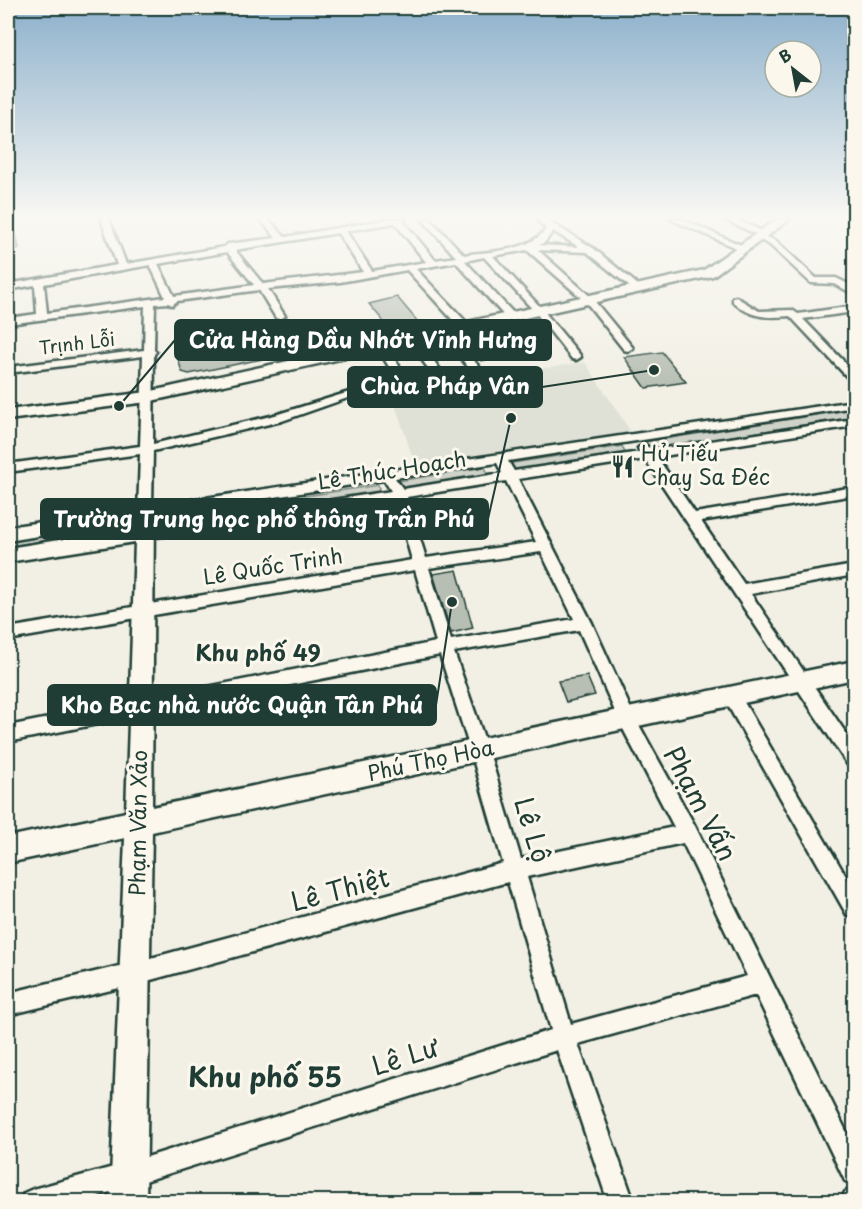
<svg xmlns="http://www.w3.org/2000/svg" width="862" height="1209" viewBox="0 0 862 1209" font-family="'Playpen Sans',sans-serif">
<rect width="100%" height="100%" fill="#f2f0e5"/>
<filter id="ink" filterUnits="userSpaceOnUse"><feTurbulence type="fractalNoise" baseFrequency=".0167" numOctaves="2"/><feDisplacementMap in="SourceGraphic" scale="12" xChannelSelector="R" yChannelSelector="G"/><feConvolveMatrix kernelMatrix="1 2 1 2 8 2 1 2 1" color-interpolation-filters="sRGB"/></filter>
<g filter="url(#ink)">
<!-- built -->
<polygon fill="#e0e1d6" points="585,362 631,432 415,464 395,405 466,381"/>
<!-- green -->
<g fill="#cfd2c8" stroke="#77887e" stroke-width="1.5">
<polygon points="854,409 854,417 650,449 645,442"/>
<polygon points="622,446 625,453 510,471 506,464"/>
<polygon points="485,467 488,474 400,488 398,481"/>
<polygon points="378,485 380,492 153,527 153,519"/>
<polygon points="123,523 123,533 8,550 8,541"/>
</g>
<!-- building -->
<g fill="#b7beb3" stroke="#1f3d34" stroke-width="1.5">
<polygon points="397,297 424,329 395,335 369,304"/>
<polygon points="261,335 270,338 276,352 272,357 189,374 182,372 177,356 183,351"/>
<polygon points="483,342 495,358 481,361 469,345"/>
<polygon points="662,352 686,382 646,388 624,357"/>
<polygon points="457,570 473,628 451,633 433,574"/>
<polygon points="587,676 595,695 566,702 558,681"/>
</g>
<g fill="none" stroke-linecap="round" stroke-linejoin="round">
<defs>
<g id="street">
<polygon points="8,219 12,219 17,248 10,246"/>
<path d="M101 219H109L126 264 224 247 228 244 276 238 260 219H268L285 237 389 219H406L403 221 435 260 456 257 422 219H430L464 255C491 251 529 252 546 229L537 219H545L593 248 643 289 635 291 587 252 538 250 592 298 633 348 628 351 624 350 586 302 527 250 493 256 542 309 580 355 581 357 576 360 572 359 536 313 484 257 465 261 516 316V320H508L456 262 416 269 470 326 471 328 466 331 462 330 407 270 340 282 268 289 285 316 280 319 276 318 259 290 177 301 172 305 168 303 155 304 154 350 156 352 154 354 153 444 275 415 359 389 365 392 282 421 153 451 152 506 854 401V407L508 461 514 471 640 452 638 448 644 444 652 450 854 419V426L657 457 695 513 854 487V495L701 521 744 584 854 565V575L751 594 854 745V767L848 765 645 459 518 479 592 623 634 716 695 826 854 1147V1184L845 1181 756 995 578 1044 634 1202H608L557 1050 79 1202H20L24 1193 33 1189 128 1163 551 1030 508 882 136 984 8 1015V993L136 962 503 863 471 752 440 655 8 742V726L436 642 415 570 8 640V628L412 560 395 499 144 539 137 534 144 529 391 491 384 480 145 517 138 512 140 454 8 472V464L140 446 143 356 8 373V367L144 350 145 306 8 324V318L37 314 35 285 8 290V284L117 265ZM395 223 426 262 372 271 346 231ZM553 231 579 247 539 245 545 242ZM338 233 363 272 263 284 235 250ZM227 252 254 285 174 296 158 264ZM150 265 165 297 47 313 44 284ZM497 463 502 473 403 489 395 478ZM506 481 536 542 426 558 407 497ZM541 552 574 619 451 640 429 568ZM579 630 621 725 674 827 521 859 489 752 454 652ZM683 843 747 976 571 1024 527 877Z"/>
<polygon points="670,219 681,219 748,248 741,250"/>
<polygon points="723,219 734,219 765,232 765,236 776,241 816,278 836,278 854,287 854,294 834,284 811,283 770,245 756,238 756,234"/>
<path d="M736 297 759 311 792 310 798 314 854 306V312L803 319 854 372V381L850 380 790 316C767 318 751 318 733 302V298Z"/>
<polygon points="443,331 451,331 483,372 483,376 475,376 443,335"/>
<polygon points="409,338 417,338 450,383 448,385 440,385 408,340"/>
<polygon points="378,345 386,345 416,393 414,395 406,395 377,347"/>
<polygon points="732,690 738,692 854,890 854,918 847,915 726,702 724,697 726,692"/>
<polygon points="854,1188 854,1202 840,1202 845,1192"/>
</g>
<g id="secondary">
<polygon points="777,219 790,219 713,276 147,402 8,420 8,410 147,392 704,270"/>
<polygon points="145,506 152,507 154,512 152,807 854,661 854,679 152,832 146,1202 110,1202 125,838 8,863 8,837 126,812 135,542 8,562 8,548 135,528 135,520 8,541 8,527"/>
</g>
</defs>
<!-- street casing -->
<use href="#street" stroke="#1f3d34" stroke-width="5"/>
<!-- secondary casing -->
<use href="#secondary" stroke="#1f3d34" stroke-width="5"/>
<!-- street -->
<use href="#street" fill="#fbf7ec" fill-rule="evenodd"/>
<!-- secondary -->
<use href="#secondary" fill="#fbf7ec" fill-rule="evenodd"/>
</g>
</g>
<!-- sky -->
<linearGradient id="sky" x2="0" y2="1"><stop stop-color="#8cb0cc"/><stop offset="0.56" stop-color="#f9f8f3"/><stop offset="1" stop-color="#f9f8f3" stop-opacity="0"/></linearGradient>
<rect width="862" height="388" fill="url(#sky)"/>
<!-- icons -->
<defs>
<symbol id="restaurant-bare" viewBox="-9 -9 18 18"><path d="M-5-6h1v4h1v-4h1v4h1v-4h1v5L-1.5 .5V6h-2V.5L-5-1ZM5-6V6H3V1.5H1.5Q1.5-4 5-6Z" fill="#1f3d34" stroke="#fbf7ec" stroke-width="2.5" paint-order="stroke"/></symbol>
</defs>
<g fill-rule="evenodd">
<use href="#restaurant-bare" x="606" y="450" width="33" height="33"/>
</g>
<g text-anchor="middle" stroke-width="6" stroke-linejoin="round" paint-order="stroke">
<!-- far-street labels -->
<g font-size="18" fill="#1f3d34" stroke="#fbf7ec">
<text transform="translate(77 344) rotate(-7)" y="6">Trịnh Lỗi</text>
</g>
<!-- poi labels -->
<g font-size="21" fill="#1f3d34" stroke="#fbf7ec" text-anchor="start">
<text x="641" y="461">Hủ Tiếu<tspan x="641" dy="24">Chay Sa Đéc</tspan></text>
</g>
<!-- street labels -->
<g font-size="21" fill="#1f3d34" stroke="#fbf7ec">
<text transform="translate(392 471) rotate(-9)" y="7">Lê Thúc Hoạch</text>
<text transform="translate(273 567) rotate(-9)" y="7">Lê Quốc Trinh</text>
<text transform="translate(431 761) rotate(-12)" y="7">Phú Thọ Hòa</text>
<text transform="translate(139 823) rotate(-89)" y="7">Phạm Văn Xảo</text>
</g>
<!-- neighbourhood labels -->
<g font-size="22" font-weight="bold" fill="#1f3d34" stroke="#fbf7ec">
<text x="258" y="661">Khu phố 49</text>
</g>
<!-- near-street labels -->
<g font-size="26" fill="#1f3d34" stroke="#fbf7ec">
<text transform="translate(700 804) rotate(62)" y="9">Phạm Vấn</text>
<text transform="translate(532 830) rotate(73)" y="9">Lê Lộ</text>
<text transform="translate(340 890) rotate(-15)" y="9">Lê Thiệt</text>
<text transform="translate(405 1057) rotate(-18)" y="9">Lê Lư</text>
</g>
<!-- near-neighbourhood labels -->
<g font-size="27" font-weight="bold" fill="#1f3d34" stroke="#fbf7ec">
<text x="265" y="1087">Khu phố 55</text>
</g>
</g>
<!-- callouts -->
<path fill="none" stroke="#1f3d34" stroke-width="2" d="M119 406L175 340M654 370L542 387M511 418L488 519M452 602L436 705"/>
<g fill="#1f3d34" stroke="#fbf7ec" stroke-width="2">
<circle cx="119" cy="406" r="6"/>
<circle cx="654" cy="370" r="6"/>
<circle cx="511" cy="418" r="6"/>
<circle cx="452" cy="602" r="6"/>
</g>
<g fill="#1f3d34" stroke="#1f3d34" stroke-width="2">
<rect x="175" y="320" width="376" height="40" rx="6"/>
<rect x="348" y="367" width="194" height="40" rx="6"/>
<rect x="41" y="499" width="447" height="40" rx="6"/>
<rect x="48" y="685" width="388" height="40" rx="6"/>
</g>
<g font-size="22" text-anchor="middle" font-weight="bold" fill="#fff">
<text x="363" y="348">Cửa Hàng Dầu Nhớt Vĩnh Hưng</text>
<text x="445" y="394">Chùa Pháp Vân</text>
<text x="264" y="527">Trường Trung học phổ thông Trần Phú</text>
<text x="242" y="713">Kho Bạc nhà nước Quận Tân Phú</text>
</g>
<!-- margin -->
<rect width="862" height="1209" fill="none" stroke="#fbf7ec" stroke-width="30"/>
<rect x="15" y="15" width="832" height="1179" fill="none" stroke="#1f3d34" stroke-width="2" filter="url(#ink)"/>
<!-- north arrow -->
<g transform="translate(793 69) rotate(329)"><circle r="28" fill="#fbf7ec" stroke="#a3ada2" stroke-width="1.5"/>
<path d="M0-4.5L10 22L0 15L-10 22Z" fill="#1f3d34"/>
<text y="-9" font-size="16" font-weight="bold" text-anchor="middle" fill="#1f3d34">B</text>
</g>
</svg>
